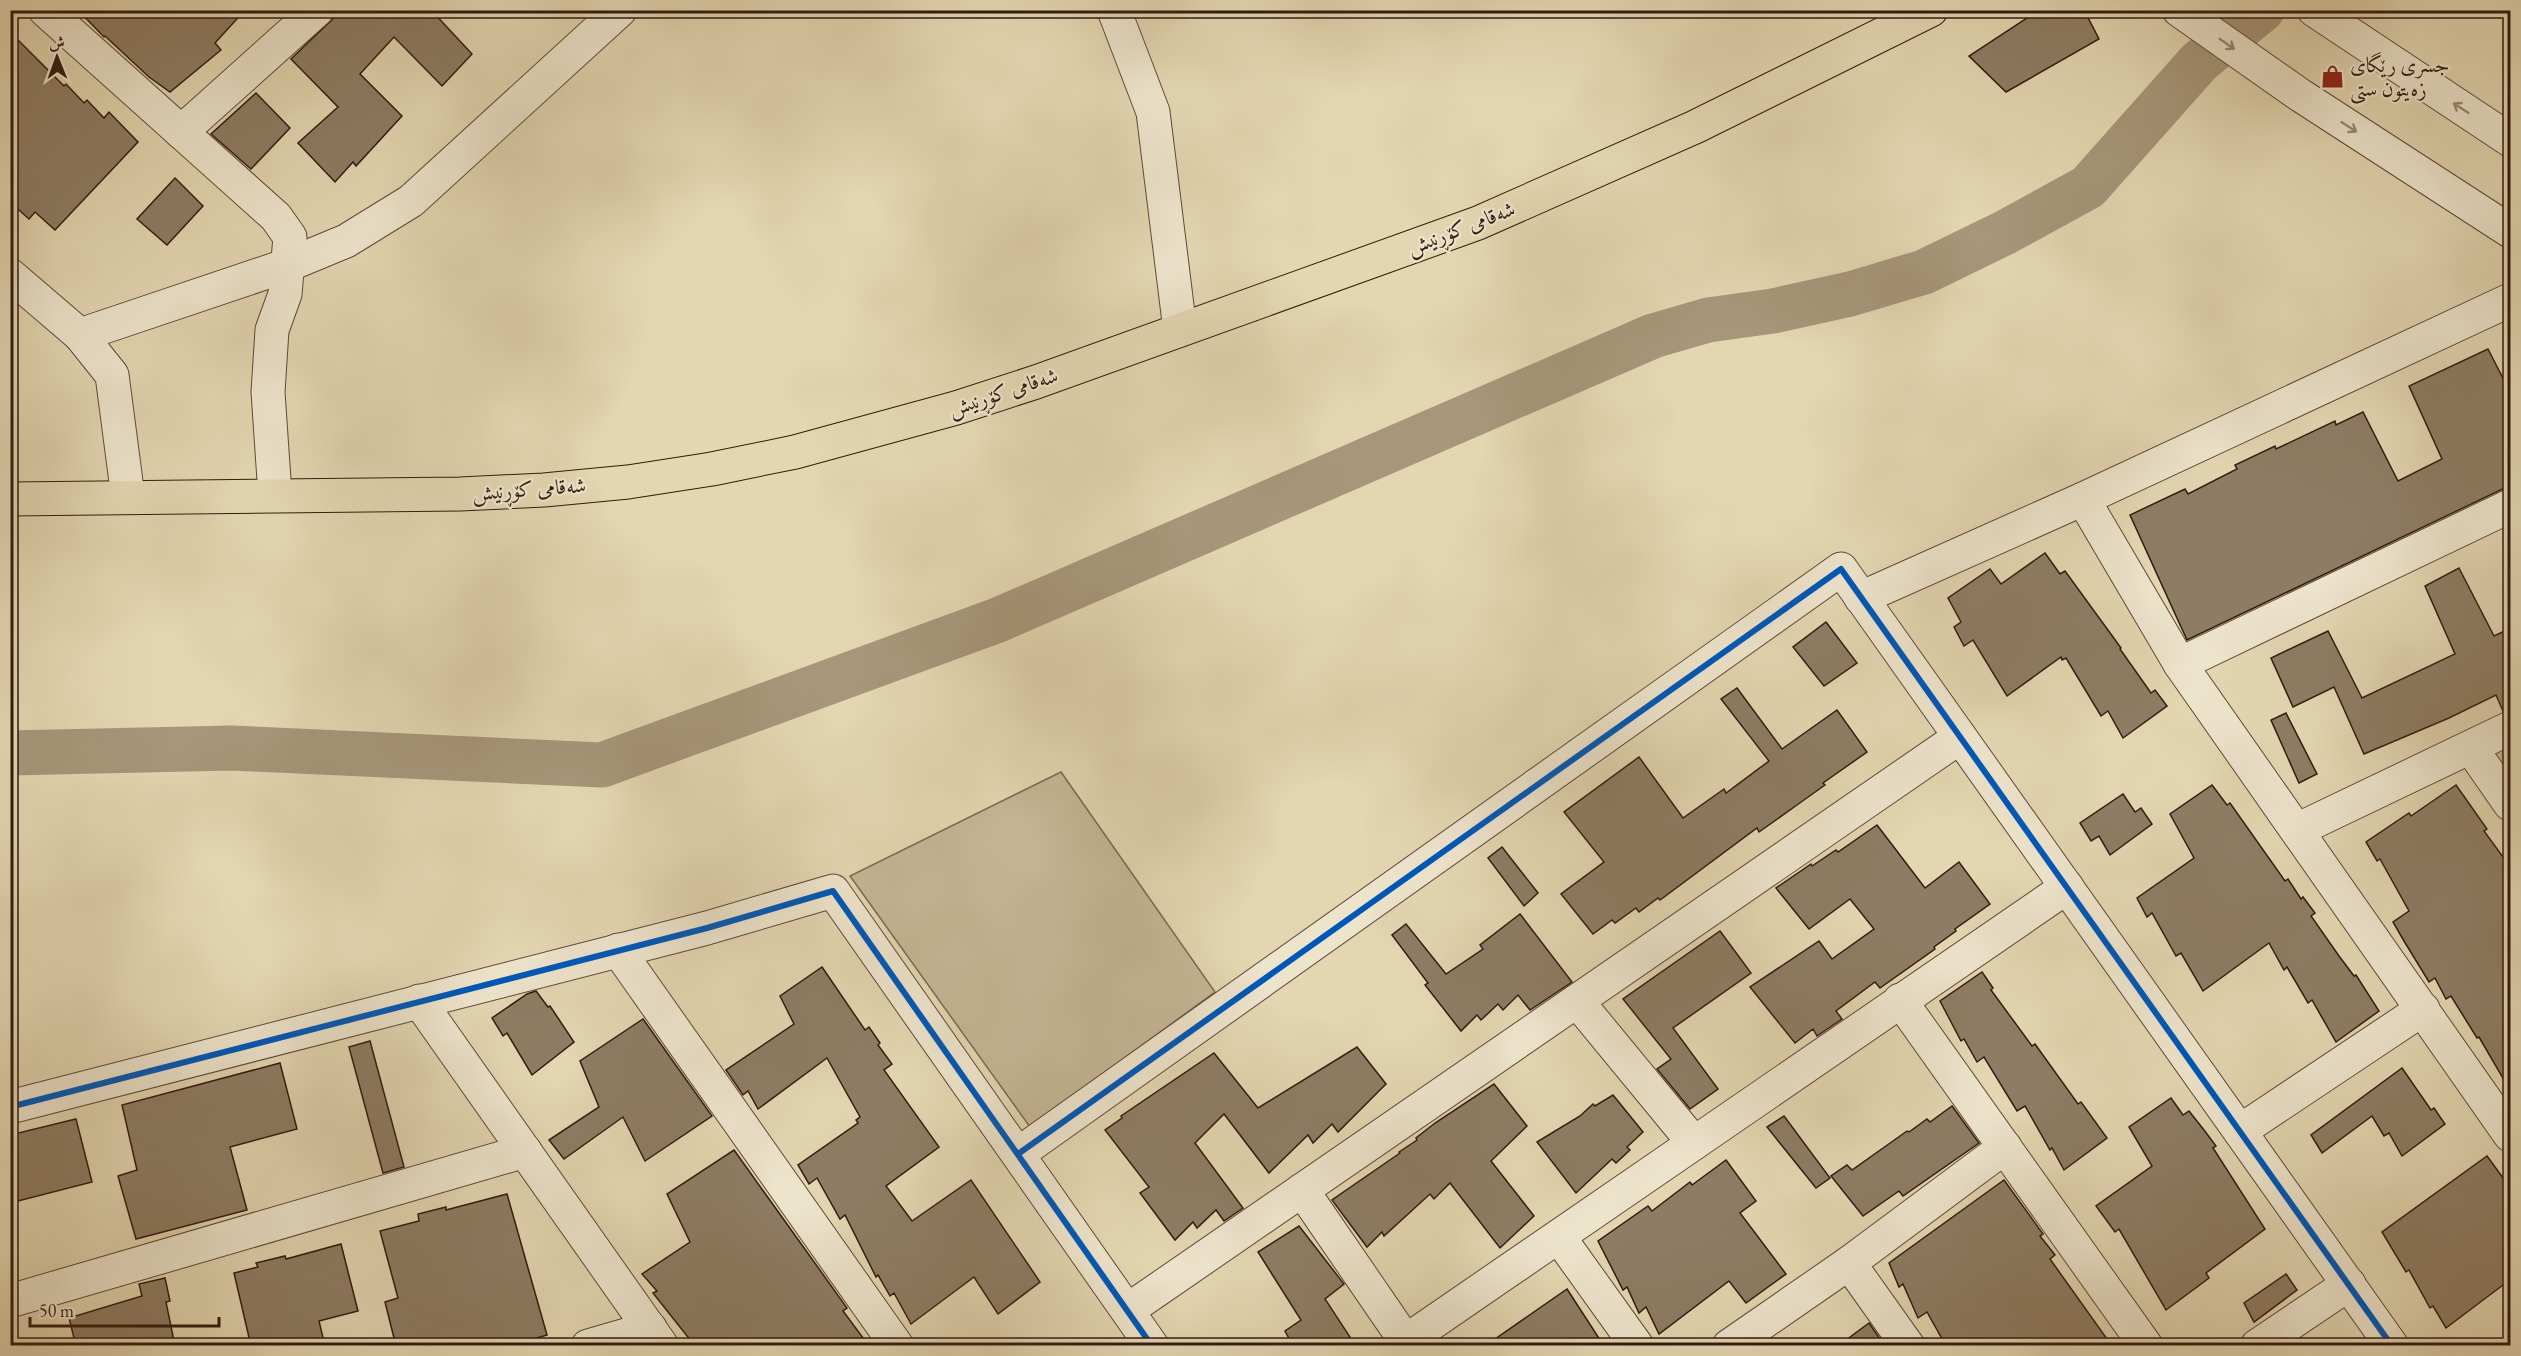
<svg xmlns="http://www.w3.org/2000/svg" width="2521" height="1356" viewBox="0 0 2521 1356" font-family="'EB Garamond',Amiri,serif">
<rect width="100%" height="100%" fill="#e3d6b1"/>
<filter id="stains"><feTurbulence type="fractalNoise" baseFrequency=".00333" numOctaves="4"/><feColorMatrix values="0 0 0 0 .2 0 0 0 0 .09 0 0 0 0 .02 0 0 0 .5 -.17"/></filter>
<radialGradient id="worn" r=".72"><stop offset=".6" stop-color="#630" stop-opacity="0"/><stop offset="1" stop-color="#630" stop-opacity=".3"/></radialGradient>
<!-- green -->
<g fill="#c5b696" stroke="#7c6853" stroke-width="1.5">
<polygon points="2510,745 2510,783 2490,755"/>
<polygon points="1061,772 1215,992 1030,1127 850,876"/>
</g>
<g fill="none" stroke-linecap="round" stroke-linejoin="round">
<!-- river -->
<polyline stroke="#a7967a" stroke-width="45" points="10,753 232,748 602,765 998,620 1653,336 1708,320 1773,311 1850,294 1924,272 2006,232 2088,187 2199,62 2262,10"/>
</g>
<!-- building -->
<g fill="#8e7c64" stroke="#321a10" stroke-width="1.5">
<polygon points="78,10 245,10 215,43 221,50 170,92 149,77 105,36 104,37"/>
<polygon points="342,10 431,10 472,54 442,86 394,37 360,74 402,116 356,166 353,162 335,182 298,143 338,107 291,59"/>
<polygon points="2039,10 2084,10 2099,39 2006,92 1969,56"/>
<polygon points="10,32 64,86 66,84 84,103 87,100 104,118 109,112 138,142 55,230 35,212 29,219 10,202"/>
<polygon points="256,93 290,128 251,169 211,134"/>
<polygon points="175,178 203,206 167,245 137,219"/>
<polygon points="2488,349 2511,394 2511,485 2187,640 2130,515 2185,489 2188,494 2237,469 2235,465 2275,446 2276,449 2335,421 2336,425 2363,412 2398,481 2442,459 2409,386"/>
<polygon points="2045,553 2060,574 2065,571 2121,648 2120,649 2151,693 2155,690 2167,706 2123,738 2108,711 2101,716 2066,658 2062,660 2061,657 2007,696 1973,640 1964,646 1954,627 1961,622 1948,598 1990,569 2001,584"/>
<polygon points="2459,568 2494,636 2511,628 2511,709 2503,711 2496,695 2449,718 2364,754 2334,687 2293,707 2271,658 2328,631 2362,698 2455,654 2425,586"/>
<polygon points="1826,622 1857,663 1824,686 1793,647"/>
<polygon points="1737,688 1782,749 1837,710 1867,752 1823,783 1825,785 1797,805 1759,832 1757,828 1660,900 1658,898 1639,912 1636,908 1615,923 1612,920 1593,934 1561,894 1604,862 1564,812 1639,757 1683,818 1724,789 1726,793 1769,761 1721,699"/>
<polygon points="2286,713 2317,774 2299,783 2271,720"/>
<polygon points="2212,785 2227,805 2230,803 2285,881 2288,879 2301,899 2303,897 2315,913 2311,916 2339,956 2354,976 2356,975 2379,1011 2336,1042 2312,1000 2308,1003 2287,967 2284,970 2269,943 2203,991 2181,953 2176,956 2152,913 2147,917 2137,898 2194,858 2170,814"/>
<polygon points="2456,785 2487,829 2484,831 2511,868 2511,1092 2479,1037 2477,1038 2451,996 2446,999 2435,978 2429,982 2404,941 2393,922 2409,911 2380,859 2377,861 2366,842 2409,813 2411,816"/>
<polygon points="2123,794 2135,812 2141,808 2152,824 2110,855 2099,836 2091,841 2080,823"/>
<polygon points="1877,825 1925,888 1959,862 1990,904 1955,929 1956,931 1934,947 1935,949 1880,988 1875,982 1836,1011 1842,1019 1817,1036 1813,1029 1795,1043 1750,987 1819,941 1832,959 1874,929 1850,899 1809,929 1776,888 1811,864 1812,866 1836,850 1838,852"/>
<polygon points="1502,847 1538,893 1524,906 1488,858"/>
<polygon points="1520,914 1572,982 1530,1010 1518,995 1503,1010 1498,1004 1481,1020 1477,1015 1461,1031 1425,985 1428,983 1392,935 1406,924 1446,974 1483,949 1480,945"/>
<polygon points="1720,931 1751,973 1673,1028 1718,1089 1690,1109 1657,1069 1671,1059 1623,999"/>
<polygon points="822,967 865,1030 869,1027 880,1043 878,1045 892,1064 884,1070 939,1147 886,1186 912,1221 971,1180 1040,1282 998,1314 974,1277 911,1324 894,1293 890,1296 878,1275 876,1277 845,1215 840,1219 817,1178 809,1184 798,1165 858,1123 856,1120 860,1117 827,1058 758,1109 748,1091 743,1095 726,1070 794,1024 780,996"/>
<polygon points="1982,972 1993,988 1991,990 2032,1046 2035,1044 2078,1104 2081,1102 2107,1138 2064,1170 2052,1148 2050,1150 2025,1106 2017,1111 1984,1057 1977,1062 1964,1039 1961,1041 1940,1001"/>
<polygon points="536,991 548,1007 550,1006 574,1042 532,1075 507,1033 503,1036 492,1018 527,994"/>
<polygon points="643,1019 712,1116 645,1161 623,1117 564,1159 549,1140 599,1107 580,1061"/>
<polygon points="370,1041 404,1167 383,1173 349,1047"/>
<polygon points="1357,1047 1386,1084 1338,1132 1332,1124 1313,1143 1308,1135 1269,1173 1224,1114 1195,1143 1243,1208 1224,1221 1216,1210 1197,1228 1193,1222 1175,1240 1140,1193 1149,1187 1105,1130 1122,1118 1121,1116 1214,1053 1258,1108"/>
<polygon points="280,1063 297,1129 230,1147 247,1210 136,1239 118,1176 137,1170 122,1105"/>
<polygon points="2402,1068 2431,1110 2434,1108 2445,1124 2402,1156 2389,1133 2384,1136 2372,1116 2322,1153 2311,1135"/>
<polygon points="1494,1084 1527,1126 1491,1161 1534,1216 1500,1248 1450,1183 1434,1199 1430,1194 1384,1236 1382,1232 1367,1247 1332,1200 1400,1153 1399,1152 1417,1140 1416,1138 1435,1123"/>
<polygon points="1613,1095 1643,1132 1627,1147 1630,1150 1616,1163 1612,1159 1576,1193 1537,1142 1580,1116 1593,1104 1595,1106"/>
<polygon points="2171,1098 2183,1115 2189,1111 2204,1130 2216,1146 2213,1148 2265,1229 2206,1273 2209,1278 2166,1310 2119,1229 2115,1232 2096,1206 2152,1166 2129,1127"/>
<polygon points="1952,1106 1979,1143 1903,1196 1899,1191 1863,1216 1831,1176 1847,1165 1852,1170 1907,1131 1909,1132 1927,1119 1930,1122"/>
<polygon points="1784,1116 1830,1178 1816,1188 1767,1127"/>
<polygon points="76,1119 92,1182 10,1203 10,1135"/>
<polygon points="734,1150 847,1308 843,1311 869,1346 695,1346 653,1293 657,1291 642,1274 690,1242 667,1194"/>
<polygon points="2487,1156 2511,1189 2511,1279 2446,1328 2433,1306 2430,1308 2409,1270 2406,1272 2382,1232"/>
<polygon points="1726,1160 1756,1201 1740,1213 1786,1274 1746,1303 1729,1281 1659,1334 1646,1307 1639,1313 1627,1287 1623,1290 1598,1241 1648,1206 1652,1211 1690,1182 1692,1185"/>
<polygon points="2004,1180 2043,1234 2040,1236 2055,1255 2050,1259 2112,1346 1946,1346 1927,1312 1918,1318 1903,1284 1899,1287 1889,1263"/>
<polygon points="507,1194 547,1335 510,1346 396,1346 385,1302 398,1298 380,1231 419,1221 418,1214 446,1207 446,1210"/>
<polygon points="1299,1226 1344,1284 1325,1299 1350,1337 1339,1346 1293,1346 1285,1331 1301,1320 1258,1252"/>
<polygon points="341,1244 358,1311 319,1321 325,1346 251,1346 234,1273 258,1267 256,1263 285,1256 286,1259"/>
<polygon points="2286,1274 2297,1290 2254,1322 2244,1303"/>
<polygon points="165,1278 170,1301 166,1302 175,1346 76,1346 69,1318 142,1296 139,1284"/>
<polygon points="1567,1289 1604,1346 1485,1346"/>
<polygon points="1869,1323 1885,1346 1838,1346"/>
</g>
<g fill="none" stroke-linecap="round" stroke-linejoin="round">
<defs>
<g id="minor">
<polyline points="45,10 276,217 290,237 285,294 272,330 268,392 275,495"/>
<polyline points="1114,10 1153,112 1180,330"/>
<polyline points="2179,10 2300,95 2510,231"/>
<polyline points="2314,10 2510,140"/>
<polyline points="181,132 317,10"/>
<polyline points="10,275 80,335 112,375 128,497"/>
<polyline points="80,335 288,265 346,241 411,201 620,10"/>
<polyline points="2083,499 2180,664 2510,1135"/>
<polyline points="1861,598 2083,499 2510,300"/>
<polyline points="2180,664 2510,506"/>
<polyline points="2471,748 2510,804"/>
<polyline points="2297,830 2510,728"/>
<polyline points="618,950 897,1346"/>
<polyline points="1900,1000 2146,1346"/>
<polyline points="419,1001 662,1346"/>
<polyline points="1577,1001 1694,1143"/>
<polyline points="10,1107 707,928 833,891 1152,1346"/>
<polyline points="2240,1131 2423,1009"/>
<polyline points="1018,1154 1841,569 2392,1346"/>
<polyline points="1302,1190 1409,1346"/>
<polyline points="1559,1237 1637,1346"/>
<polyline points="1849,1263 1908,1346"/>
<polyline points="10,1301 525,1151"/>
<polyline points="1128,1310 1960,737"/>
<polyline points="1406,1341 2067,887"/>
<polyline points="588,1346 650,1328"/>
<polyline points="1729,1346 1849,1263 2005,1147"/>
<polyline points="2257,1346 2349,1284"/>
</g>
<polyline id="major" points="10,499 460,494 544,490 628,482 712,469 795,452 956,408 1036,382 1478,223 1695,127 1931,10"/>
</defs>
<!-- minor casing -->
<use href="#minor" stroke="#5e4938" stroke-width="35"/>
<!-- major casing -->
<use href="#major" stroke="#321a10" stroke-width="35"/>
<!-- minor -->
<use href="#minor" stroke="#ede4cc" stroke-width="33"/>
<!-- major -->
<use href="#major" stroke="#e3d6b1" stroke-width="33"/>
<defs>
<g id="cycleway">
<polyline points="10,1107 707,928 833,891 1152,1346"/>
<polyline points="1018,1154 1841,569 2392,1346"/>
</g>
</defs>
<!-- cycleway casing -->
<use href="#cycleway" stroke="#ede4cc" stroke-width="10"/>
<!-- cycleway -->
<use href="#cycleway" stroke="#0057b8" stroke-width="6"/>
</g>
<!-- one-way arrows -->
<defs><path id="oneway-shaft" d="M-6 0H5M1.5-3L5.5 0L1.5 3" fill="none" stroke-width="1.6" stroke-linecap="round" stroke-linejoin="round" transform="scale(1.5)"/></defs>
<g stroke="#998977">
<use href="#oneway-shaft" transform="translate(2227 44) rotate(35)"/>
<use href="#oneway-shaft" transform="translate(2461 108) rotate(-147)"/>
<use href="#oneway-shaft" transform="translate(2349 127) rotate(33)"/>
</g>
<!-- icons -->
<defs>
<symbol id="shop-bare" viewBox="-9 -9 18 18"><path d="M-5-2.5h2.3a2.7 3.5 0 0 1 5.4 0H5L5.5 6h-11ZM-1.5-2.5h3a1.5 2.3 0 0 0-3 0Z" fill="#8f2418" stroke="#ede4cc" stroke-width="2.5" paint-order="stroke"/></symbol>
</defs>
<g fill-rule="evenodd">
<use href="#shop-bare" x="2316" y="60" width="33" height="33"/>
</g>
<g text-anchor="middle" stroke-width="4.5" stroke-linejoin="round" paint-order="stroke">
<!-- poi labels -->
<g font-size="21" fill="#321a10" stroke="#ede4cc" text-anchor="start">
<text x="2350" y="72">جسری رێگای<tspan x="2350" dy="24">زەیتون ستی</tspan></text>
</g>
<!-- street labels -->
<g font-size="21" fill="#321a10" stroke="#ede4cc">
<text transform="translate(1461 228) rotate(-21)" y="7">شەقامی کۆڕنیش</text>
<text transform="translate(1003 392) rotate(-18)" y="7">شەقامی کۆڕنیش</text>
<text transform="translate(529 489) rotate(-4)" y="7">شەقامی کۆڕنیش</text>
</g>
</g>
<!-- margin -->
<rect width="2521" height="1356" fill="none" stroke="#e3d6b1" stroke-width="36"/>
<rect x="12" y="12" width="2497" height="1332" fill="none" stroke="#321a10" stroke-width="3"/>
<rect x="18" y="18" width="2485" height="1320" fill="none" stroke="#321a10" stroke-width="1.5"/>
<!-- north arrow -->
<g transform="translate(57 57) rotate(359)" stroke="#ede4cc" stroke-width="4.5" paint-order="stroke">
<path d="M0-4.5L10 22L0 15L-10 22Z" fill="#321a10"/>
<text y="-9" font-size="16" font-weight="bold" text-anchor="middle" fill="#321a10">ش</text>
</g>
<!-- scale -->
<path d="M30 1317v9h189v-9" fill="none" stroke="#321a10" stroke-width="3"/>
<text x="39" y="1317" font-size="18" fill="#321a10" stroke="#ede4cc" stroke-width="4.5" paint-order="stroke">50 m</text>
<rect width="100%" height="100%" filter="url(#stains)"/>
<rect width="100%" height="100%" fill="url(#worn)"/>
</svg>
